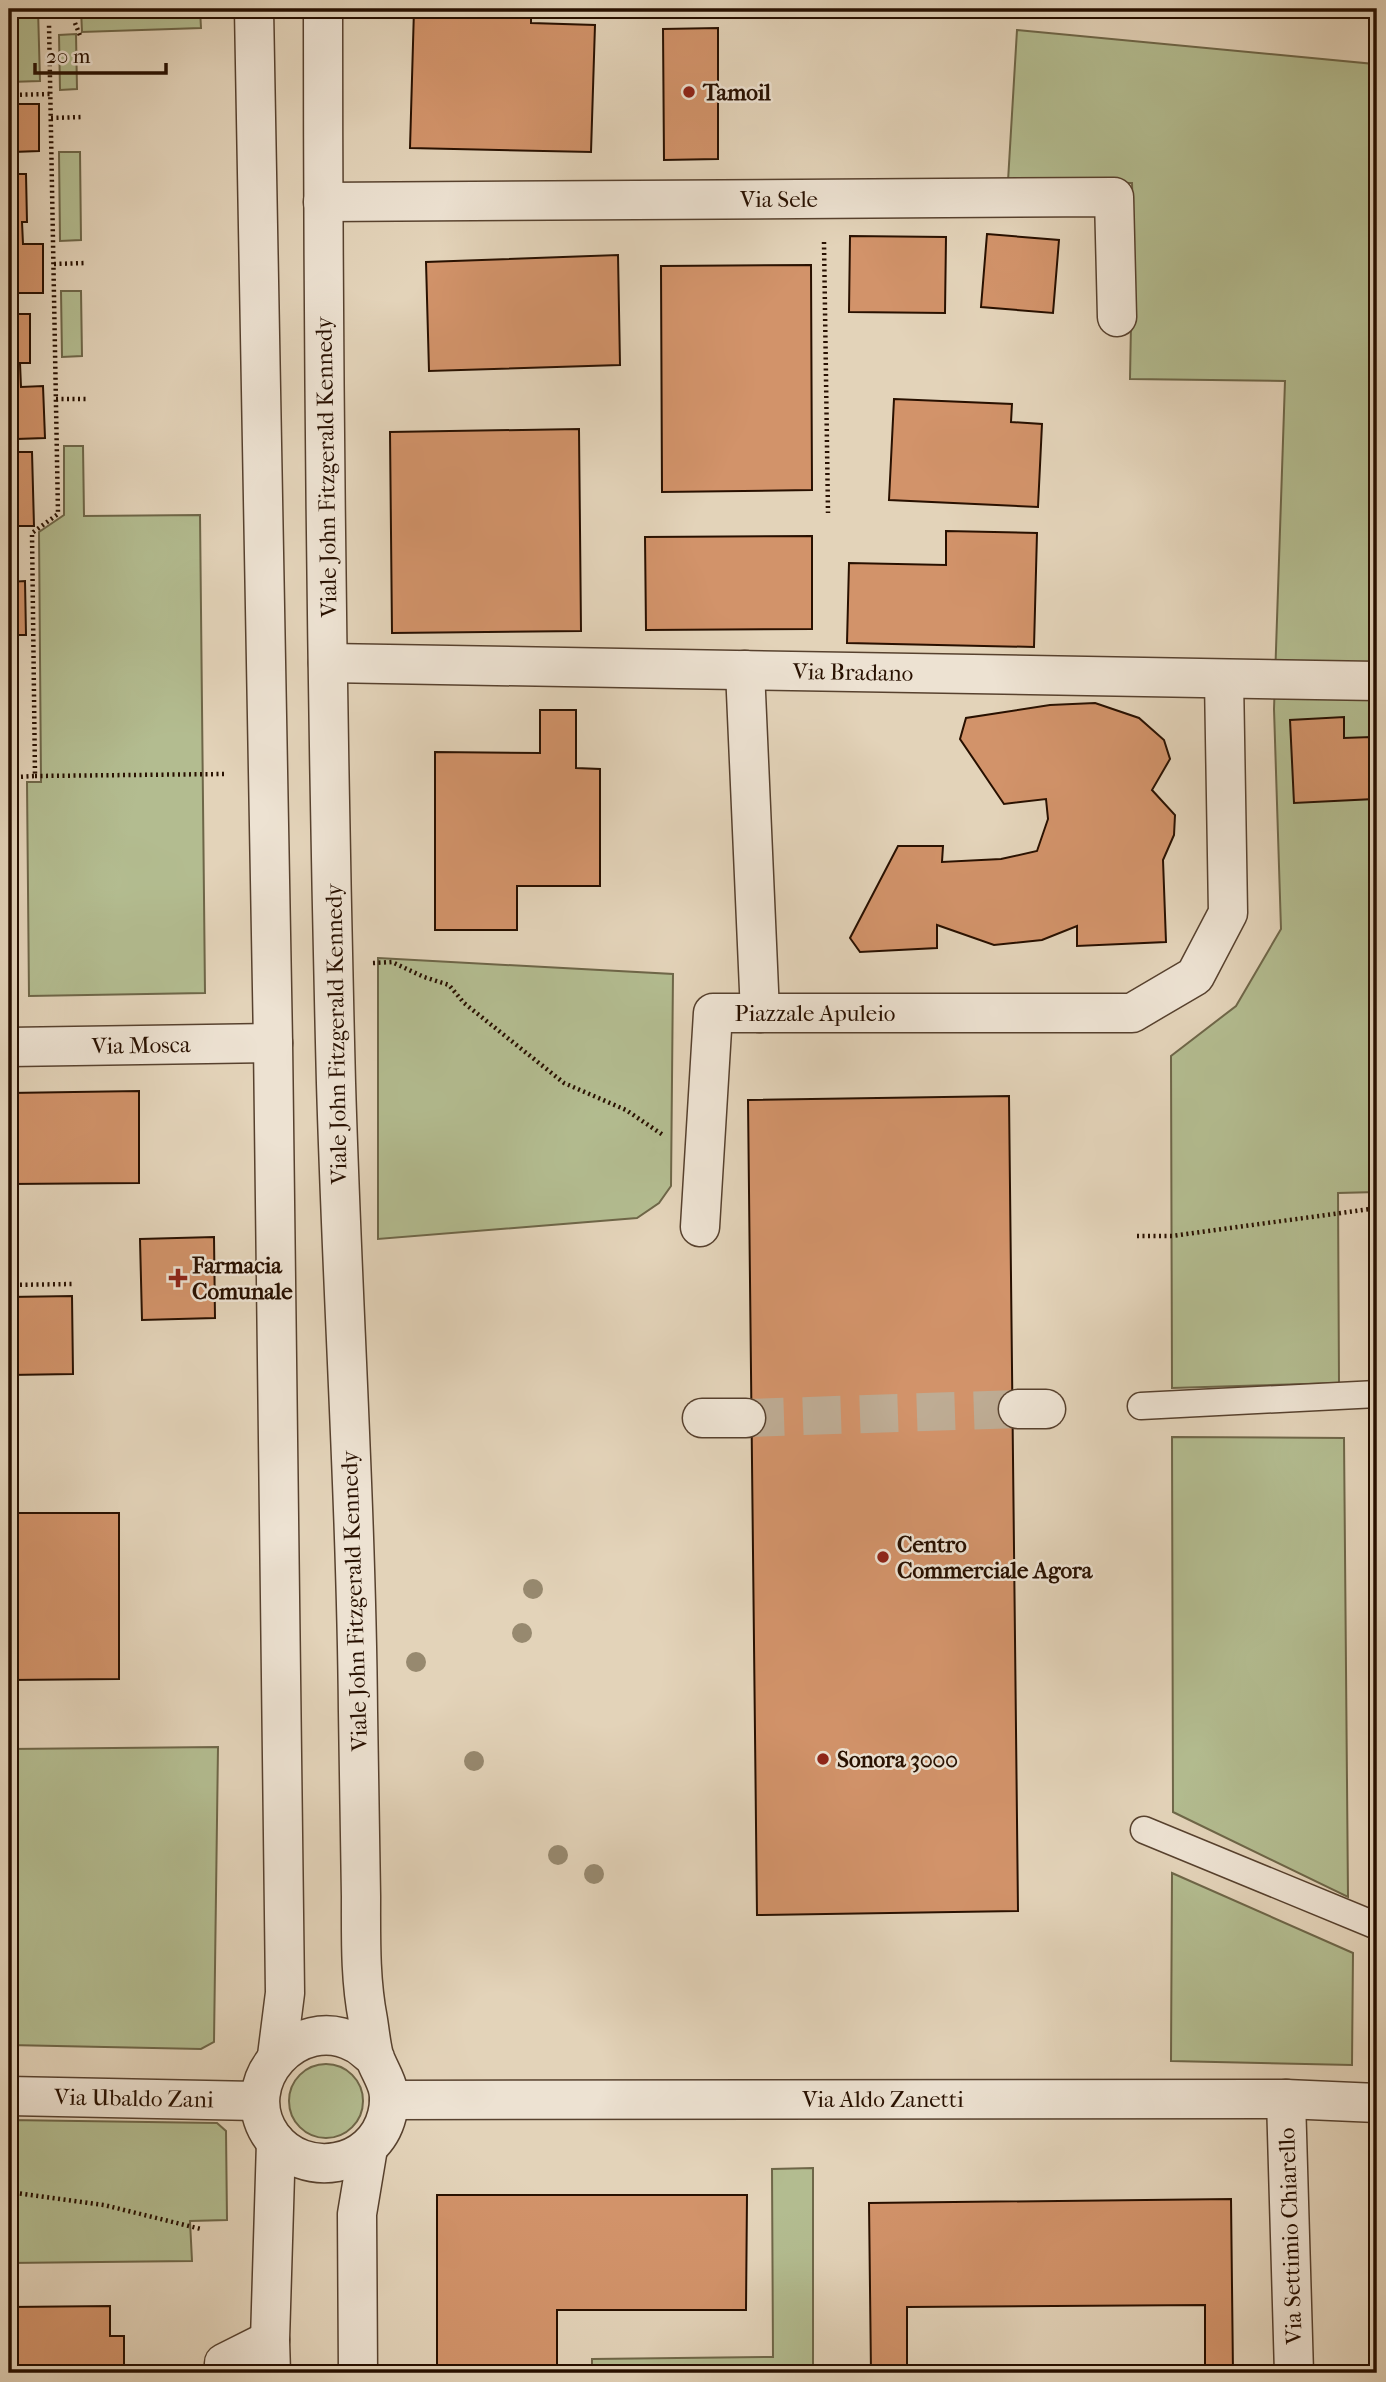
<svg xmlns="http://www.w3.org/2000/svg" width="1386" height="2382" viewBox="0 0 1386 2382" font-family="'IM FELL French Canon',serif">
<rect width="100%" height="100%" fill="#e3d3b9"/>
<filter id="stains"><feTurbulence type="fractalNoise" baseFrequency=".00286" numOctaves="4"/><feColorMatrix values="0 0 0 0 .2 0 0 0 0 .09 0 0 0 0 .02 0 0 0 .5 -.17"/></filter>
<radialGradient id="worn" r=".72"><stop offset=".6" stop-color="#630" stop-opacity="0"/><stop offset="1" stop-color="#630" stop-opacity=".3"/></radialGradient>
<!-- green -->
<g fill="#b3bc90" stroke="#6e6648" stroke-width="2">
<polygon points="9,9 38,9 40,81 9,82"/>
<polygon points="81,9 200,9 201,28 82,32"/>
<polygon points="1017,30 1374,64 1374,81 1377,82 1377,1192 1338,1193 1339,1383 1172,1388 1171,1056 1236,1006 1281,929 1274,709 1285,381 1130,379 1133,216 1132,183 1008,181"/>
<polygon points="76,34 77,89 60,90 59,35"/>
<polygon points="59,152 80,152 81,240 60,241"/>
<polygon points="61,291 81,291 82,356 62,357"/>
<polygon points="64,446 83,446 84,516 200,515 205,993 29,996 27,782 41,782 39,532 64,515"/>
<polygon points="378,958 673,974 671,1186 659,1203 637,1218 378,1239"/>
<polygon points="1172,1437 1344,1438 1348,1897 1173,1812"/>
<polygon points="218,1747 214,2042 201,2049 9,2045 9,1749"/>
<polygon points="1172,1873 1353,1953 1352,2065 1171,2061"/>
<circle cx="326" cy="2101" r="37"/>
<polygon points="9,2120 217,2123 226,2131 227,2220 190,2221 192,2261 9,2263"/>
<polygon points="813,2168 813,2373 592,2373 592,2359 773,2357 772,2169"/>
</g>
<!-- building -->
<g fill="#d2936a" stroke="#281000" stroke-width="2">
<polygon points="414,9 531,9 531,23 595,25 591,152 410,148"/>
<polygon points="718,28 718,159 664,160 663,29"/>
<polygon points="9,104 39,104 39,151 13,152 13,174 26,174 27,222 22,222 23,244 43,244 43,293 17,293 18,314 30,314 30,363 20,363 21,387 43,386 45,438 17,439 18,452 32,452 34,526 13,526 14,568 9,568"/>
<polygon points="987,234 1059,240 1053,313 981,307"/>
<polygon points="850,236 946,237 945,313 849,312"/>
<polygon points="618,255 620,365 429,371 426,262"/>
<polygon points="811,265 812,490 662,492 661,266"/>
<polygon points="894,399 1012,404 1011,422 1042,424 1038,507 889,500"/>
<polygon points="579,429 581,631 392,633 390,432"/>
<polygon points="946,531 1037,533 1034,647 847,643 849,563 946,565"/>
<polygon points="812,536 812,629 646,630 645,537"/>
<polygon points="25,581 26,635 9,635 9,582"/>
<polygon points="1095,703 1139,718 1164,740 1170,759 1152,790 1175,815 1174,835 1163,860 1166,942 1077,946 1077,926 1042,940 994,945 937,925 937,948 860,952 850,938 898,846 943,846 942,862 1001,859 1037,851 1048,819 1046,799 1004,804 960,739 966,718 1050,705"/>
<polygon points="540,710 576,710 576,768 600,769 600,886 517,886 517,930 435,930 435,752 540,753"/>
<polygon points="1344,717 1344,738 1371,737 1374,799 1294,803 1290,720"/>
<rect x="9" y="725" width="2" height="49"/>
<polygon points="139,1091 139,1183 9,1184 9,1093"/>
<polygon points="1009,1096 1018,1911 757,1915 748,1100"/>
<polygon points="214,1237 215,1318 142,1320 140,1239"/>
<polygon points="72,1296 73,1374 9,1375 9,1297"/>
<polygon points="14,1513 119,1513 119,1679 9,1680 9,1595 14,1595"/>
<polygon points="437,2195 747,2195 746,2310 557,2310 557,2373 437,2373"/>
<polygon points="1231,2199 1233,2373 1205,2373 1205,2305 907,2307 907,2373 871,2373 869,2203"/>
<polygon points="110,2306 110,2336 124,2336 124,2365 39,2365 39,2373 9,2373 9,2307"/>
</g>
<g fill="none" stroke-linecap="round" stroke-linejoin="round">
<!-- pedestrian-tunnel -->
<polyline stroke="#beac94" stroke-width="38" stroke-dasharray="38 19" stroke-linecap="butt" points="746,1418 1018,1409"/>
<defs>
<g id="service">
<polyline points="1141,1406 1377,1394"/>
<polyline points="1144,1830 1377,1926"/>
</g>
<g id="pedestrian">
<polyline points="1018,1409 1046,1409"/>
<polyline points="702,1418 746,1418"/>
</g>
<g id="minor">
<polyline points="254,9 273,1043 285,1993 277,2056"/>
<path d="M323 9C323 367 327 725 336 1083 342 1292 356 1502 358 1712 359 1774 360 1835 361 1897 361 1938 360 1979 368 2020 370 2032 371 2045 374 2056 382 2078 394 2087 387 2115 374 2168 304 2180 272 2137 233 2083 298 2012 355 2043 360 2045 371 2055 375 2058"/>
<polyline points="323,202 1114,197 1117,317"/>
<polyline points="328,663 1377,681"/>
<polyline points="745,670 760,1013"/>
<polyline points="9,1047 273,1043"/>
<polyline points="700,1227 713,1013 1132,1013 1195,976 1228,913 1224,679"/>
<polyline points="9,2096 259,2101"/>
<polyline points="1286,2099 1294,2373"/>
<polyline points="389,2100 1286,2099 1377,2103"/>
<polyline points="224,2373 224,2363 270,2340"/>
<polyline points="271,2373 270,2340 276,2142"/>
<polyline points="358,2373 357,2214 368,2148"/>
</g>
</defs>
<!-- service casing -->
<use href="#service" stroke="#57412e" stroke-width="29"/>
<!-- pedestrian casing -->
<use href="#pedestrian" stroke="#57412e" stroke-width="41"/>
<!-- minor casing -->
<use href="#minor" stroke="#57412e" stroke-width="41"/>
<!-- path -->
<g stroke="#281000" stroke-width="4.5" stroke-dasharray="2 3.5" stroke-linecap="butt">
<polyline points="75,23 81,38"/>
<polyline points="9,95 51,94"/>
<polyline points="51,118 83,117"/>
<polyline points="824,242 828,513"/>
<polyline points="54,264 86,263"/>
<polyline points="56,399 89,399"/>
<polyline points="35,776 226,774"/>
<polyline points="373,963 392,962 424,977 449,985 464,1003 564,1083 626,1110 663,1135"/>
<polyline points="15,1003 16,777 35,776 32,533 58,514 49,24"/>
<polyline points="1137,1236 1172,1236 1377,1208"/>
<polyline points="9,1285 72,1284"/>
<polyline points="9,2192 104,2205 201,2229"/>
</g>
<!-- service -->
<use href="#service" stroke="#ede2d2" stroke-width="26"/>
<!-- pedestrian -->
<use href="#pedestrian" stroke="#ede2d2" stroke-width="38"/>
<!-- minor -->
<use href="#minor" stroke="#ede2d2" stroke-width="38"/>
</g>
<!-- trees -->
<g fill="#97896f">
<circle cx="533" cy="1589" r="10"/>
<circle cx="522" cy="1633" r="10"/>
<circle cx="416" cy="1662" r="10"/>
<circle cx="474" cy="1761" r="10"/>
<circle cx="558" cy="1855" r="10"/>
<circle cx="594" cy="1874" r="10"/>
</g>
<!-- markers -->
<g fill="#8f2418" stroke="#ede2d2" stroke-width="2.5">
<circle cx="689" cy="92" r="7"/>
<path d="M174.5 1267.5h7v7h7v7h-7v7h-7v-7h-7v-7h7z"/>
<circle cx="883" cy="1557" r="7"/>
<circle cx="823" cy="1759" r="7"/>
</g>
<g text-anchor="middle" stroke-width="5" stroke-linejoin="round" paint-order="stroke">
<!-- poi labels -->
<g font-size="23" font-weight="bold" fill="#281000" stroke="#ede2d2" text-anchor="start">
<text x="703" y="100">Tamoil</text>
<text x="192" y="1273">Farmacia<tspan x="192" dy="26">Comunale</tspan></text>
<text x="897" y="1552">Centro<tspan x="897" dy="26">Commerciale Agora</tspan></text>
<text x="837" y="1767">Sonora 3000</text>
</g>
<!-- street labels -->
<g font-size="23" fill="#281000" stroke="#ede2d2">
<text x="779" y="207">Via Sele</text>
<text transform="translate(326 467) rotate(-91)" y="8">Viale John Fitzgerald Kennedy</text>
<text transform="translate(853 672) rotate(1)" y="8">Via Bradano</text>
<text x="815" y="1021">Piazzale Apuleio</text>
<text transform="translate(336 1034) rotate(-91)" y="8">Viale John Fitzgerald Kennedy</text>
<text transform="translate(141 1045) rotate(-1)" y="8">Via Mosca</text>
<text transform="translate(354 1601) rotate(-92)" y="8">Viale John Fitzgerald Kennedy</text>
<text transform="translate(134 2098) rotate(1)" y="8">Via Ubaldo Zani</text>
<text x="883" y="2107">Via Aldo Zanetti</text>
<text transform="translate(1290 2236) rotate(-92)" y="8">Via Settimio Chiarello</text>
</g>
</g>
<!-- margin -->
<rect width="1386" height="2382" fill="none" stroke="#e3d3b9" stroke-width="35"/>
<rect x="10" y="10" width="1365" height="2361" fill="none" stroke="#281000" stroke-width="3.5"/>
<rect x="18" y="18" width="1351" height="2347" fill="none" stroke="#281000" stroke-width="2"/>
<!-- scale -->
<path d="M35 63v10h131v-10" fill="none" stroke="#281000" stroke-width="3.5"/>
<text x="46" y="63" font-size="21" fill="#281000" stroke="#ede2d2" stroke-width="5" paint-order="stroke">20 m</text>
<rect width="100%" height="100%" filter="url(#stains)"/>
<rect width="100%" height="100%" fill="url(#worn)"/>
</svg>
